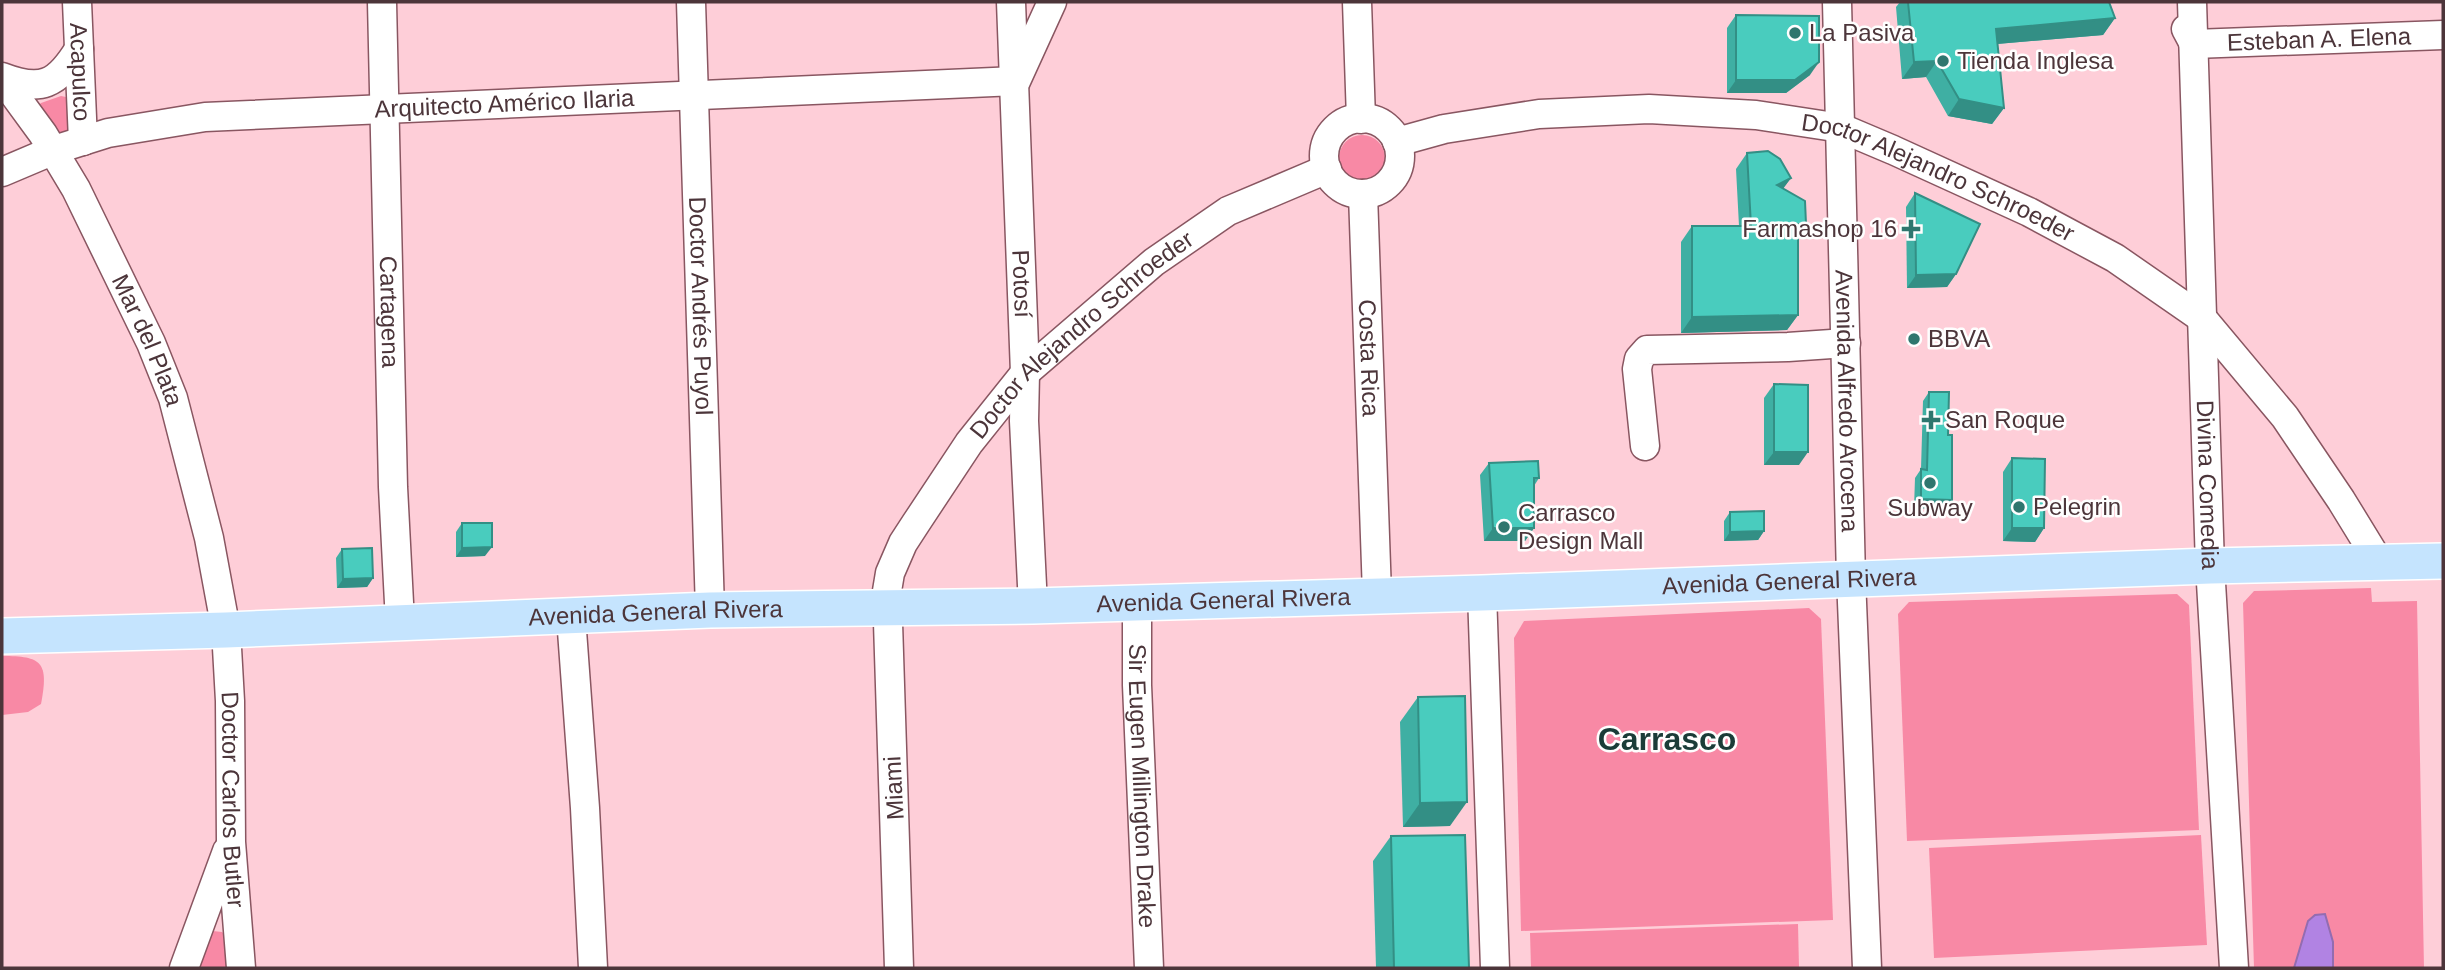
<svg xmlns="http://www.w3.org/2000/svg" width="2445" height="970" viewBox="0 0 2445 970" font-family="Arial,sans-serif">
<rect width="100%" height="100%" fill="#feced8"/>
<!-- green -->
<g fill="#f889a5">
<polygon points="61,96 71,98 74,128 60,139 38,106 41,103"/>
<circle cx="1362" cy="158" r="23"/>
<polygon points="2371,588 2372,602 2417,601 2424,968 2254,968 2243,603 2254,591"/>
<polygon points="2177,594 2189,605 2199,830 1907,841 1898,614 1909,602"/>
<polygon points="1809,608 1821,619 1833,920 1521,931 1514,638 1524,621"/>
<path d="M2 656C42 656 49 662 41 704L28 712 2 715Z"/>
<polygon points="2201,835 2207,945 1934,958 1929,848"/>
<polygon points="1798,924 1799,968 1531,968 1530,933"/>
<polygon points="213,931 222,932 225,935 231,968 197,968 209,934"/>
</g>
<!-- water -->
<polygon fill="#b183e3" stroke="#936cb0" stroke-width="2" points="2325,914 2333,942 2333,968 2294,968 2308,921 2315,915"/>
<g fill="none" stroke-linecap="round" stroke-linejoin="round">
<defs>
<g id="minor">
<path id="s1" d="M77 2 83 141"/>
<path id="s2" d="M382 2 393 487 400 622"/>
<path id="s3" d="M691 2 710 610"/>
<path id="s4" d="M1011 2 1025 373 1024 421 1033 606"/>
<polyline points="1357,2 1361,119"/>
<path id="s5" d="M1837 2 1851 578 1867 968"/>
<path id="s6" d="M2192 2 2210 566 2234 968"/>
<path id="s7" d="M2186 29 2194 44 2443 35"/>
<path d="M2 77C41 92 57 85 79 49"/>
<path id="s8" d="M2 78 43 134 76 189 151 343 173 398 209 538 226 630 230 701 231 842 241 968"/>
<circle cx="1362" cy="156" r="38"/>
<path id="s9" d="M1397 142 1444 129 1539 114 1649 109 1756 115 1841 128 1893 150 2029 212 2115 258 2203 319 2285 417 2341 500 2379 562"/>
<path id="s10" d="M2 172 54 150 108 133 205 117 1016 81 1052 2"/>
<path id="s11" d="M1363 194 1377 594"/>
<polyline points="1645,446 1637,369 1639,359 1647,350 1788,347 1846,343"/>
<polyline points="1482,593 1495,968"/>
<path id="s12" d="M1137 602V685L1149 968"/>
<polyline points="571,617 585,808 593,968"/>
<polyline points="184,968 227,851"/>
<path id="s13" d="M899 968 887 591 890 573 903 543 916 523 969 443 1025 373 1154 262 1228 211 1327 169"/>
</g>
<g id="major">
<path id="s14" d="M2 636 226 630 710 610 1033 606 1482 593 2210 566 2443 561"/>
</g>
</defs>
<!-- minor casing -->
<use href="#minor" stroke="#895661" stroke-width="31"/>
<!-- major casing -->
<use href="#major" stroke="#fff" stroke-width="38"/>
<!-- minor -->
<use href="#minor" stroke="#fff" stroke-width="28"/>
<!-- major -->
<use href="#major" stroke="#c5e4fe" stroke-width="35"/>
</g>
<!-- wall -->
<g fill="#3fafa3">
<polygon points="1900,2 2109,2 2115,18 2103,35 1997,44 2004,108 1992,124 1948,116 1926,77 1902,79 1896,7"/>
<polygon points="1736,15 1810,75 1786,93 1727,93 1727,28"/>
<polygon points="1747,153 1791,178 1783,188 1806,224 1798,236 1798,315 1787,330 1681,333 1681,242 1692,226 1739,226 1736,169"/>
<polygon points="1915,193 1956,274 1947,287 1907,288 1906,207"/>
<polygon points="1774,384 1799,465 1764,465 1764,398"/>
<polygon points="1929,392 1946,509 1914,508 1915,478 1921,469 1923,401"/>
<polygon points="2012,458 2044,528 2035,542 2003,541 2003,472"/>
<polygon points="1489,463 1539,478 1534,486 1534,528 1525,541 1484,541 1480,475"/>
<polygon points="1730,512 1764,531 1758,540 1724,541 1724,521"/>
<polygon points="462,523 485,556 456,557 456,532"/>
<polygon points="342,549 373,578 367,587 337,588 336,558"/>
<polygon points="1418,697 1450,826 1403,827 1400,722"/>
<polygon points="1391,836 1469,968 1376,968 1373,861"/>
</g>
<!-- shaded-wall -->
<g fill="#338f85">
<polygon points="2115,18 2103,35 1985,45 1996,29"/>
<polygon points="1937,61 1926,77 1902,79 1914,62"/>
<polygon points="1819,62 1810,75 1786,93 1727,93 1736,80"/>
<polygon points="1959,99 2004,108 1992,124 1948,116"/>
<polygon points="1791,178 1780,193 1777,185"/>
<polygon points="1798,224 1806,224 1795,240"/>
<polygon points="1956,274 1947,287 1907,288 1916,275"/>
<polygon points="1798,315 1787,330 1681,333 1692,317"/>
<polygon points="1774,452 1808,452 1799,465 1764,465"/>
<polygon points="1921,499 1952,500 1946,509 1914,508"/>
<polygon points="1493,528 1534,528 1525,541 1484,541"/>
<polygon points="2012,528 2044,528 2035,542 2003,541"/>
<polygon points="1764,531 1758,540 1724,541 1730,532"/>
<polygon points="492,547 485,556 456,557 462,548"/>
<polygon points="373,578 367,587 337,588 343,579"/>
<polygon points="1467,802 1450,826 1403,827 1420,803"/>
</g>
<!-- building -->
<g fill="#49ccbe" stroke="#338f85" stroke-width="2">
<polygon points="1908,2 2109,2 2115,18 1996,29 2004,108 1959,99 1937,61 1914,62"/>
<polygon points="1736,15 1819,16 1819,62 1795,80 1736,80"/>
<polygon points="1768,151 1780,159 1791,178 1777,185 1805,201 1806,224 1798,224 1798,315 1692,317 1692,226 1751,226 1747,153"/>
<polygon points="1915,193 1980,224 1956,274 1916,275"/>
<polygon points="1774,384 1808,385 1808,452 1774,452"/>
<polygon points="1929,392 1949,392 1948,435 1952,435 1952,500 1921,499 1921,469 1927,470"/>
<polygon points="2012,458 2045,459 2044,528 2012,528"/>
<polygon points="1538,461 1539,478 1534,478 1534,528 1493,528 1489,463"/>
<polygon points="1764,511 1764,531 1730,532 1730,512"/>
<polygon points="462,523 492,523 492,547 462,548"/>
<polygon points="372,548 373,578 343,579 342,549"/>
<polygon points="1465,696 1467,802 1420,803 1418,697"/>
<polygon points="1465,835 1469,968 1394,968 1391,836"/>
</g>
<!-- markers -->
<g fill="#2f766e" stroke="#fefefe" stroke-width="2.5">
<circle cx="1795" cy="33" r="7"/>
<circle cx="1943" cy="61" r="7"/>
<path d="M1907.5 218.5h7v7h7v7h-7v7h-7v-7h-7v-7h7z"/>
<circle cx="1914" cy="339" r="7"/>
<path d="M1927.5 409.5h7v7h7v7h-7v7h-7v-7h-7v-7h7z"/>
<circle cx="1930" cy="483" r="7"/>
<circle cx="2019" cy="507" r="7"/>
<circle cx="1504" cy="527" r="7"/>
</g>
<g text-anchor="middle" stroke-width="5" stroke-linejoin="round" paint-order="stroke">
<!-- poi labels -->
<g font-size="24" fill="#4c353a" stroke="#fefefe" text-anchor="start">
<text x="1809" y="41">La Pasiva</text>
<text x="1957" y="69">Tienda Inglesa</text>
<text x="1897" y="237" text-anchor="end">Farmashop 16</text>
<text x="1928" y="347">BBVA</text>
<text x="1945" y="428">San Roque</text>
<text x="2033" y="515">Pelegrin</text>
<text x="1930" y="516" text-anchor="middle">Subway</text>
<text x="1518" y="521">Carrasco<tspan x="1518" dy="28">Design Mall</tspan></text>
</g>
<!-- street labels -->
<g font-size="24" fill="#4c353a" stroke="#fefefe">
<text dy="8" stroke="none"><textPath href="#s7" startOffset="142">Esteban A. Elena</textPath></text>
<text dy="8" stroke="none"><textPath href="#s1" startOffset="70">Acapulco</textPath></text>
<text dy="8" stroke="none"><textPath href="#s10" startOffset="511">Arquitecto Américo Ilaria</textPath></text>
<text dy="8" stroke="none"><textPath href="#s9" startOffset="556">Doctor Alejandro Schroeder</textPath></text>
<text dy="8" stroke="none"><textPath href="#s4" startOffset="282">Potosí</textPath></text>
<text dy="8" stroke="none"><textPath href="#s3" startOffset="304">Doctor Andrés Puyol</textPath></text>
<text dy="8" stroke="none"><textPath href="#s2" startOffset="310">Cartagena</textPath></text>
<text dy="8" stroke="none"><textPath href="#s13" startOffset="705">Doctor Alejandro Schroeder</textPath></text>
<text dy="8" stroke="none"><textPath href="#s8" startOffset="301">Mar del Plata</textPath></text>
<text dy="8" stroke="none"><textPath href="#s11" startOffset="164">Costa Rica</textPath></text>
<text dy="8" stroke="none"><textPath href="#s5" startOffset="399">Avenida Alfredo Arocena</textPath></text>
<text dy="8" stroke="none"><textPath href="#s6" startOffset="483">Divina Comedia</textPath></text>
<text dy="8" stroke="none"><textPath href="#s14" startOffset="1788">Avenida General Rivera</textPath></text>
<text dy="8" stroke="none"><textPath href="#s14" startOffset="1222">Avenida General Rivera</textPath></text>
<text dy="8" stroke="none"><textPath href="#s14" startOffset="654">Avenida General Rivera</textPath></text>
<text dy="8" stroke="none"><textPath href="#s12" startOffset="184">Sir Eugen Millington Drake</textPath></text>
<text transform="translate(894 788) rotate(-93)" y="8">Miami</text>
<text dy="8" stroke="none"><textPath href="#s8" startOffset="772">Doctor Carlos Butler</textPath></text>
</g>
<!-- district labels -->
<g font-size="32" font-weight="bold" fill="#1b3c38" stroke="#fefefe">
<text x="1667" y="750">Carrasco</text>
</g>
</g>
<!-- border -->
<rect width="2445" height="970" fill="none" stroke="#4c353a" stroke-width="7"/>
</svg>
